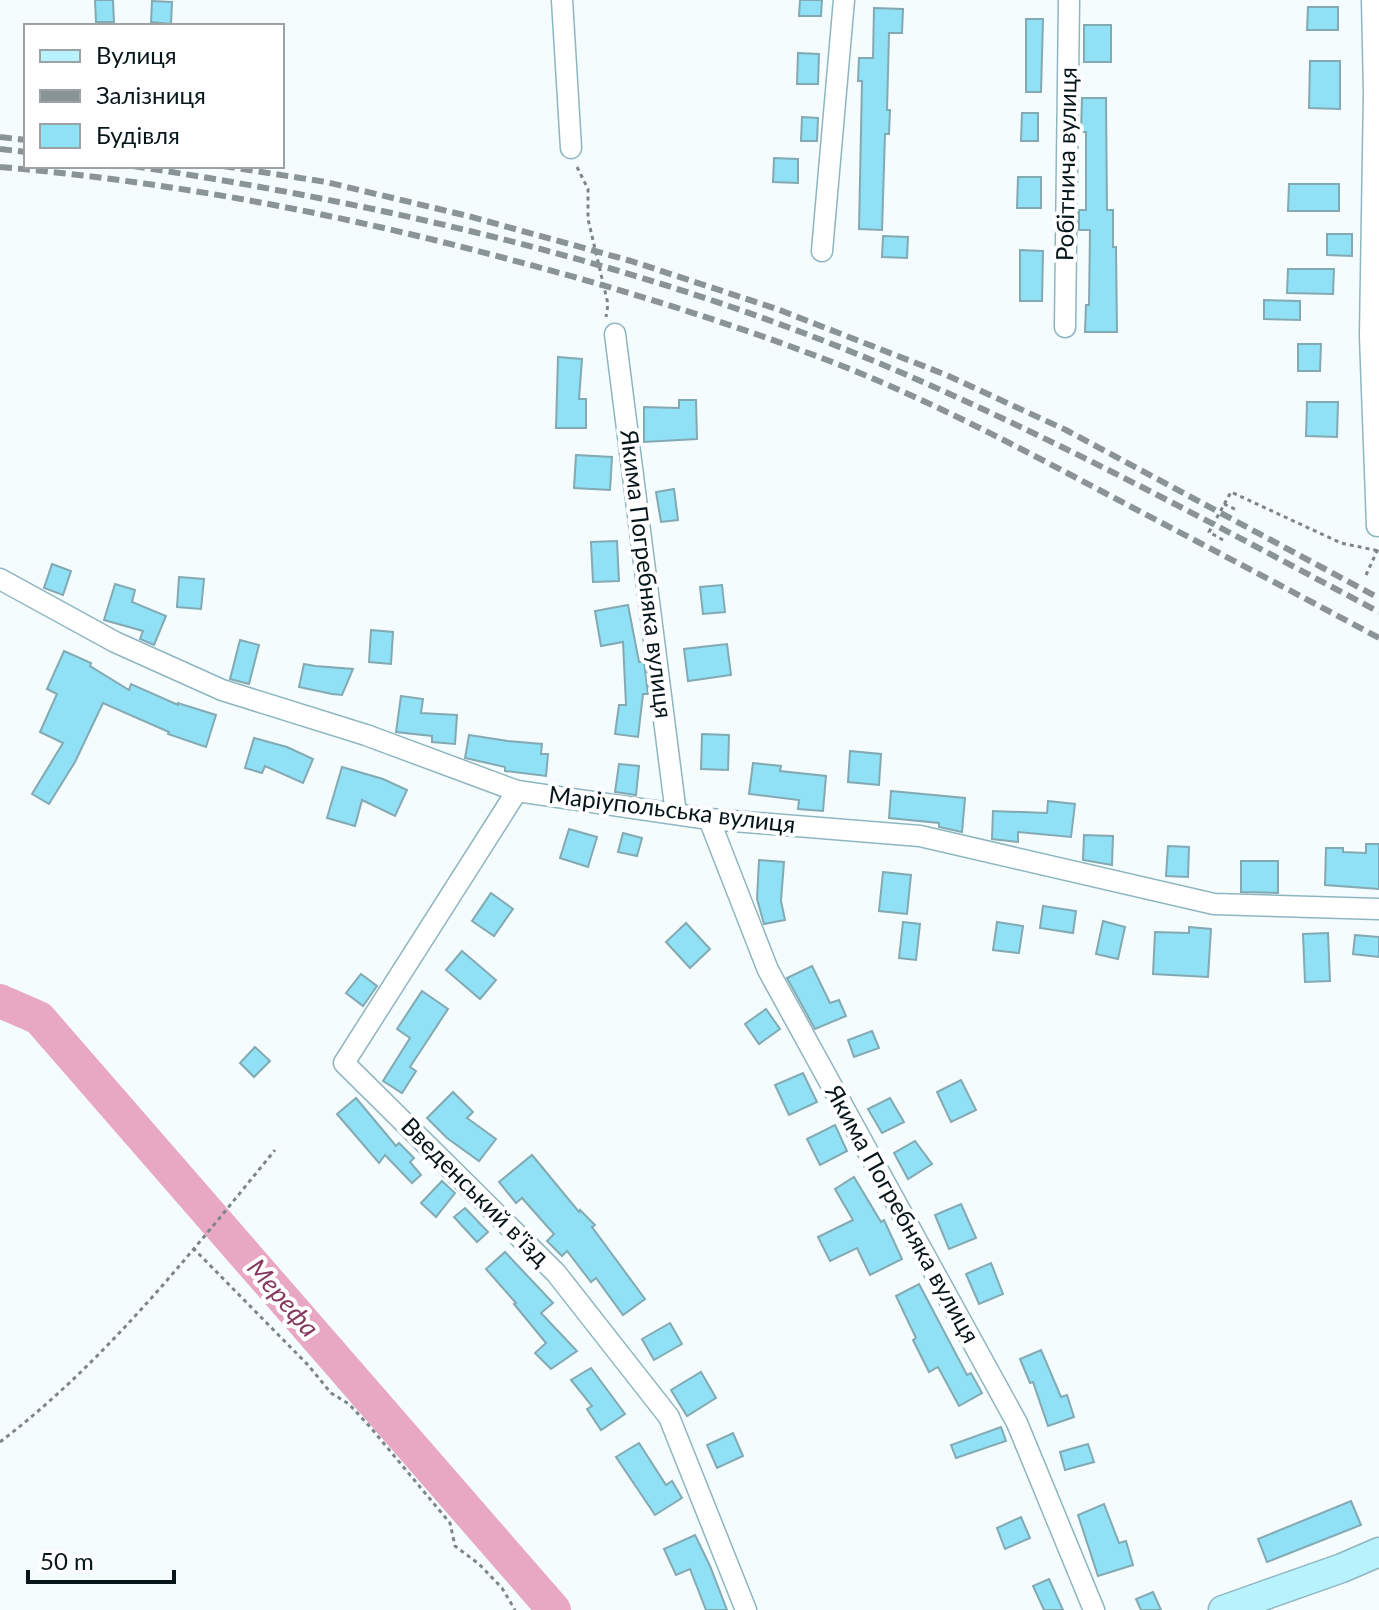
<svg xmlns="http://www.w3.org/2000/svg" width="1379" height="1610" viewBox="0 0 1379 1610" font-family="Lato,sans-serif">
<rect width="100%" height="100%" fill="#f4fcfe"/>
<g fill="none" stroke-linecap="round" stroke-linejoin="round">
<!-- river -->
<polyline stroke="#e8a8c3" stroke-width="34" points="0,1001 39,1018 554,1610"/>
</g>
<!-- building -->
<g fill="#90e1f5" stroke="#83a9b3" stroke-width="2">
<polygon points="95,0 113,0 114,22 96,22"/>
<polygon points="800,0 822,0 821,16 799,16"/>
<polygon points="152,1 172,2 171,24 151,22"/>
<polygon points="1308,7 1338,7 1338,30 1307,30"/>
<polygon points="874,8 903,9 902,33 889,33 887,110 890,110 889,134 885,134 882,230 859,229 862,81 858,81 859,58 873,58"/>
<polygon points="1026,19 1043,19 1041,92 1026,92"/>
<rect x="1084" y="25" width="27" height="37"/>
<polygon points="798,53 819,54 818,84 797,84"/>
<polygon points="1310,61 1340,61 1340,109 1309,108"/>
<polygon points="1082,98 1106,98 1107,210 1113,210 1113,247 1116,247 1117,332 1085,332 1086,305 1089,305 1090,230 1079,230 1079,210 1086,210 1086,132 1081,132"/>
<polygon points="1022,113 1038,113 1038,141 1021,141"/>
<polygon points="802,117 818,118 817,141 801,141"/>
<polygon points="774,158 798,159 798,183 773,182"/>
<polygon points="1018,177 1041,177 1041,208 1017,208"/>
<polygon points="1289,184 1339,184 1339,211 1288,211"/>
<polygon points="1327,234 1352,234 1352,256 1327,255"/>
<polygon points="883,236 908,237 907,258 882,257"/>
<polygon points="1020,250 1043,251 1042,301 1020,301"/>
<polygon points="1288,269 1334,269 1333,294 1287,293"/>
<polygon points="1264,300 1300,301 1300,320 1264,319"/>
<polygon points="1298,344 1321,344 1320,371 1298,371"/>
<polygon points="558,357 582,359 579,399 586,399 586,428 556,428"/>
<polygon points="679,400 696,400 697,439 644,442 644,407 679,408"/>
<polygon points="1307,402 1338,402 1337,437 1306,436"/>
<polygon points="576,455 612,457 610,490 574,488"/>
<polygon points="674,489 678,520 661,522 656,492"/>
<polygon points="617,541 619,581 593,582 591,542"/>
<polygon points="52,564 71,571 63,595 44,588"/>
<polygon points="179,577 204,579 201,609 177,607"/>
<polygon points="115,584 135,590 132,602 166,616 154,645 140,639 143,631 104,620"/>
<polygon points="722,585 725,612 703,614 700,587"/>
<polygon points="628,605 639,662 644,662 648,694 643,694 638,737 615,734 619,705 626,705 623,642 601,646 595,611"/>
<polygon points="371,630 393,632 391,664 369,662"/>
<polygon points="240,640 259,645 249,684 230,679"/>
<polygon points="727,644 731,675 688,681 684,649"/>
<polygon points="64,651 91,663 90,666 129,690 131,684 178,705 178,703 216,715 206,747 168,734 169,732 103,703 75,762 49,804 32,794 63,743 40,732 57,694 47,689"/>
<polygon points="304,664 315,666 353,669 342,695 332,694 299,687"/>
<polygon points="401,696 423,699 421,713 457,715 455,744 432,742 432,736 396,732"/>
<polygon points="702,734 729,735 728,770 701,769"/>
<polygon points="469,735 508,741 542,744 541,754 548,754 546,776 505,771 505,767 465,758"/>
<polygon points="254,738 287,747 313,759 303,783 265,766 262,773 245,768"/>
<polygon points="850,751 881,754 879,785 848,782"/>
<polygon points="753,763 781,766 780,771 826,776 823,811 798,809 799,800 749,794"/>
<polygon points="619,764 639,766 636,795 615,792"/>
<polygon points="342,767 383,779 407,790 395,816 362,800 355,826 327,818"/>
<polygon points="891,791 965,798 962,832 939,827 939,823 889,818"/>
<polygon points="1048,801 1075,804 1071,837 1018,832 1018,842 992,839 993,811 1047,813"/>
<polygon points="569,829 597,837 588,867 560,858"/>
<polygon points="623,833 642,838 637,856 618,852"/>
<polygon points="1084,835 1113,836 1112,865 1083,860"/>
<polygon points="1366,844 1379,844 1379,889 1325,885 1326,848 1343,848 1343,852 1366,853"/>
<polygon points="1168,846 1189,847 1188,877 1166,876"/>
<polygon points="759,860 784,862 781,901 785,920 764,924 757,899"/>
<polygon points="1241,861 1278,861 1278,893 1241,892"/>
<polygon points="883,872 911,875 907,914 879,911"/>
<polygon points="491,893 513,909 494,936 472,921"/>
<polygon points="1043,906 1076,911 1073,933 1040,928"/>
<polygon points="1103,921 1125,927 1118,959 1096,954"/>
<polygon points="903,922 920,924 916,960 899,958"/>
<polygon points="997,922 1023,926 1019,953 993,950"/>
<polygon points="686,923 710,949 690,968 666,942"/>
<polygon points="1189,927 1211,929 1208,977 1153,974 1155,932 1189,933"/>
<polygon points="1328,933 1330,981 1305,982 1303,934"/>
<polygon points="1355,935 1379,937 1379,957 1353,954"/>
<polygon points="462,951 496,980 480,999 446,970"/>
<polygon points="812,966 830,1003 839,1000 846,1016 815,1029 787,978"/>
<polygon points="361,974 377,986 363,1006 346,993"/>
<polygon points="422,991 448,1009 410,1067 416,1071 402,1093 383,1081 410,1038 397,1029"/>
<polygon points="766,1009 780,1029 759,1044 745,1024"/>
<polygon points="872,1031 879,1048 854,1057 848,1040"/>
<polygon points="255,1047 270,1061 254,1077 240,1063"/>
<polygon points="803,1073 817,1102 789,1115 775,1085"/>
<polygon points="961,1080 976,1110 951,1122 937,1092"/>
<polygon points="453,1092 473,1112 467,1118 496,1139 479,1161 447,1138 427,1118"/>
<polygon points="356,1098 396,1146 399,1143 414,1158 410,1162 421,1175 412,1183 385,1155 379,1163 337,1114"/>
<polygon points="890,1098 904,1122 882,1133 868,1109"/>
<polygon points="835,1125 847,1151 820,1165 807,1139"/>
<polygon points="915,1141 932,1164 908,1179 894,1153"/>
<polygon points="532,1155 579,1212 580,1210 595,1225 592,1227 645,1299 623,1315 596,1278 591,1282 567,1251 562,1256 547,1241 554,1234 522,1198 516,1203 499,1182"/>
<polygon points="854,1177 881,1222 884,1220 902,1259 870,1275 857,1248 830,1261 818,1237 853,1220 835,1189"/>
<polygon points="442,1181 455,1193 436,1217 421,1203"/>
<polygon points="961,1204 976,1238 949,1249 935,1215"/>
<polygon points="465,1208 488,1232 477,1242 454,1217"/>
<polygon points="505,1252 553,1303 541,1313 577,1351 551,1369 535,1353 546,1343 514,1304 516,1303 486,1269"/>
<polygon points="991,1263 1003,1294 979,1304 966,1274"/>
<polygon points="919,1284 967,1375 971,1373 982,1393 959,1406 938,1367 929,1372 913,1340 916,1338 896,1296"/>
<polygon points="670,1323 682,1344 654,1360 642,1339"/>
<polygon points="1041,1350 1061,1397 1067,1395 1074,1417 1048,1426 1033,1382 1030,1383 1020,1359"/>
<polygon points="591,1368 625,1414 601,1430 587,1409 592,1406 571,1380"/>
<polygon points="701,1372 716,1398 687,1416 671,1390"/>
<polygon points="1001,1427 1006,1441 956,1458 951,1445"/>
<polygon points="733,1433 743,1456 717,1468 707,1445"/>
<polygon points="639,1443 666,1485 672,1481 682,1498 655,1515 616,1457"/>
<polygon points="1088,1444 1094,1462 1065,1470 1060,1452"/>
<polygon points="1351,1501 1361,1525 1267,1562 1258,1539"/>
<polygon points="1104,1504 1119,1543 1126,1541 1133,1565 1098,1576 1078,1515"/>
<polygon points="1021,1517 1030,1538 1005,1549 997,1528"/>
<polygon points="695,1535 710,1566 727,1610 706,1610 690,1569 676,1575 664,1549"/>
<polygon points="1049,1579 1063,1610 1044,1610 1033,1586"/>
<polygon points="1153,1592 1161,1610 1141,1610 1136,1599"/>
</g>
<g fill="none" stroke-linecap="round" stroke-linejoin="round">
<defs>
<g id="street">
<polyline points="562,0 571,148"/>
<polyline points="1372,0 1374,93 1370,336 1377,526"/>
<polyline points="822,251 844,0"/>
<polyline points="1065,327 1069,0"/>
<polyline points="615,334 676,814"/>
<polyline points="0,579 115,642 222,690 366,735 517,791 709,819 920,836 1214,904 1379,909"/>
<polyline points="517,791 344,1063 556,1273 669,1417 746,1610"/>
<polyline points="709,819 768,970 1017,1423 1094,1610"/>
</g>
<polyline id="secondary" points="1223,1610 1342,1568 1379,1552"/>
</defs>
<!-- street casing -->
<use href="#street" stroke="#8fb6c0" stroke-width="23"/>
<!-- secondary casing -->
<use href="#secondary" stroke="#8fb6c0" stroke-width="31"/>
<!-- path -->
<g stroke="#7b8689" stroke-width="3" stroke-dasharray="4 4" stroke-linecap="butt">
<polyline points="577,167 588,189 588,219 608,304 606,317"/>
<polyline points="1224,504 1237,510"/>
<polyline points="1223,540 1209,532 1231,492 1341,543 1379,551"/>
<polyline points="1366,575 1378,549"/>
<polyline points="193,1248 308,1365 331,1393 349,1404 371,1428 450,1523 455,1546 479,1564 502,1588 515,1610"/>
<path d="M0 1442C106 1361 191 1253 275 1150"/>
</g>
<!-- street -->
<use href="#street" stroke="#fff" stroke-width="20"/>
<!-- secondary -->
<use href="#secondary" stroke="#b8f2fd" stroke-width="28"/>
<!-- rail -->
<g stroke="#899497" stroke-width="6" stroke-dasharray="12 6" stroke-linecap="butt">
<polyline points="0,137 26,140"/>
<polyline points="0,149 26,152"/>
<path d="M133 166C379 203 626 260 857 354 1037 428 1208 521 1379 612"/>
<polyline points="223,166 326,182 468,216 631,261 777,309 944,374 1066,430 1379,598"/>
<path d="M0 167C173 182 341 214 508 259 622 289 735 324 845 367 935 403 1020 448 1105 493 1196 541 1288 589 1379 638"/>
</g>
</g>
<g text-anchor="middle" stroke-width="8" stroke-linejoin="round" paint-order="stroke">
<!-- street labels -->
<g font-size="24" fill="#07161a" stroke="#fff">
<text transform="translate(1067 164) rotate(-89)" y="8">Робітнича вулиця</text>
<text transform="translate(646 574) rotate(83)" y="8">Якима Погребняка вулиця</text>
<text transform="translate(672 810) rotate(7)" y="8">Маріупольська вулиця</text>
<text transform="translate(475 1192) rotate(45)" y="8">Введенський в'їзд</text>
<text transform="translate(902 1214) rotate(61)" y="8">Якима Погребняка вулиця</text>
</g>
<!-- water labels -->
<g font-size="26" font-style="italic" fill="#85395f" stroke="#fff">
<text transform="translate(283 1298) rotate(49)" y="9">Мерефа</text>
</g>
</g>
<!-- legend -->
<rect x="24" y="24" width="260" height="144" fill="#ffffff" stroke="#9ca2a3" stroke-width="2"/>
<rect x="40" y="50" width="40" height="12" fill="#b8f2fd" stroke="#9ca2a3" stroke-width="2"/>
<text x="96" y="64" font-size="24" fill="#07161a">Вулиця</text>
<rect x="40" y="90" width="40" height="12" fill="#899497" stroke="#9ca2a3" stroke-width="2"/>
<text x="96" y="104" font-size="24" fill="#07161a">Залізниця</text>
<rect x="40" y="124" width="40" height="24" fill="#90e1f5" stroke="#9ca2a3" stroke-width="2"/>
<text x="96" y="144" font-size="24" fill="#07161a">Будівля</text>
<!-- scale -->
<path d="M28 1570v12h146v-12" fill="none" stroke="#07161a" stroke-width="4"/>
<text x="40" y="1570" font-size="24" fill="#07161a" stroke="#ffffff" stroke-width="6" paint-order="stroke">50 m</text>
</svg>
